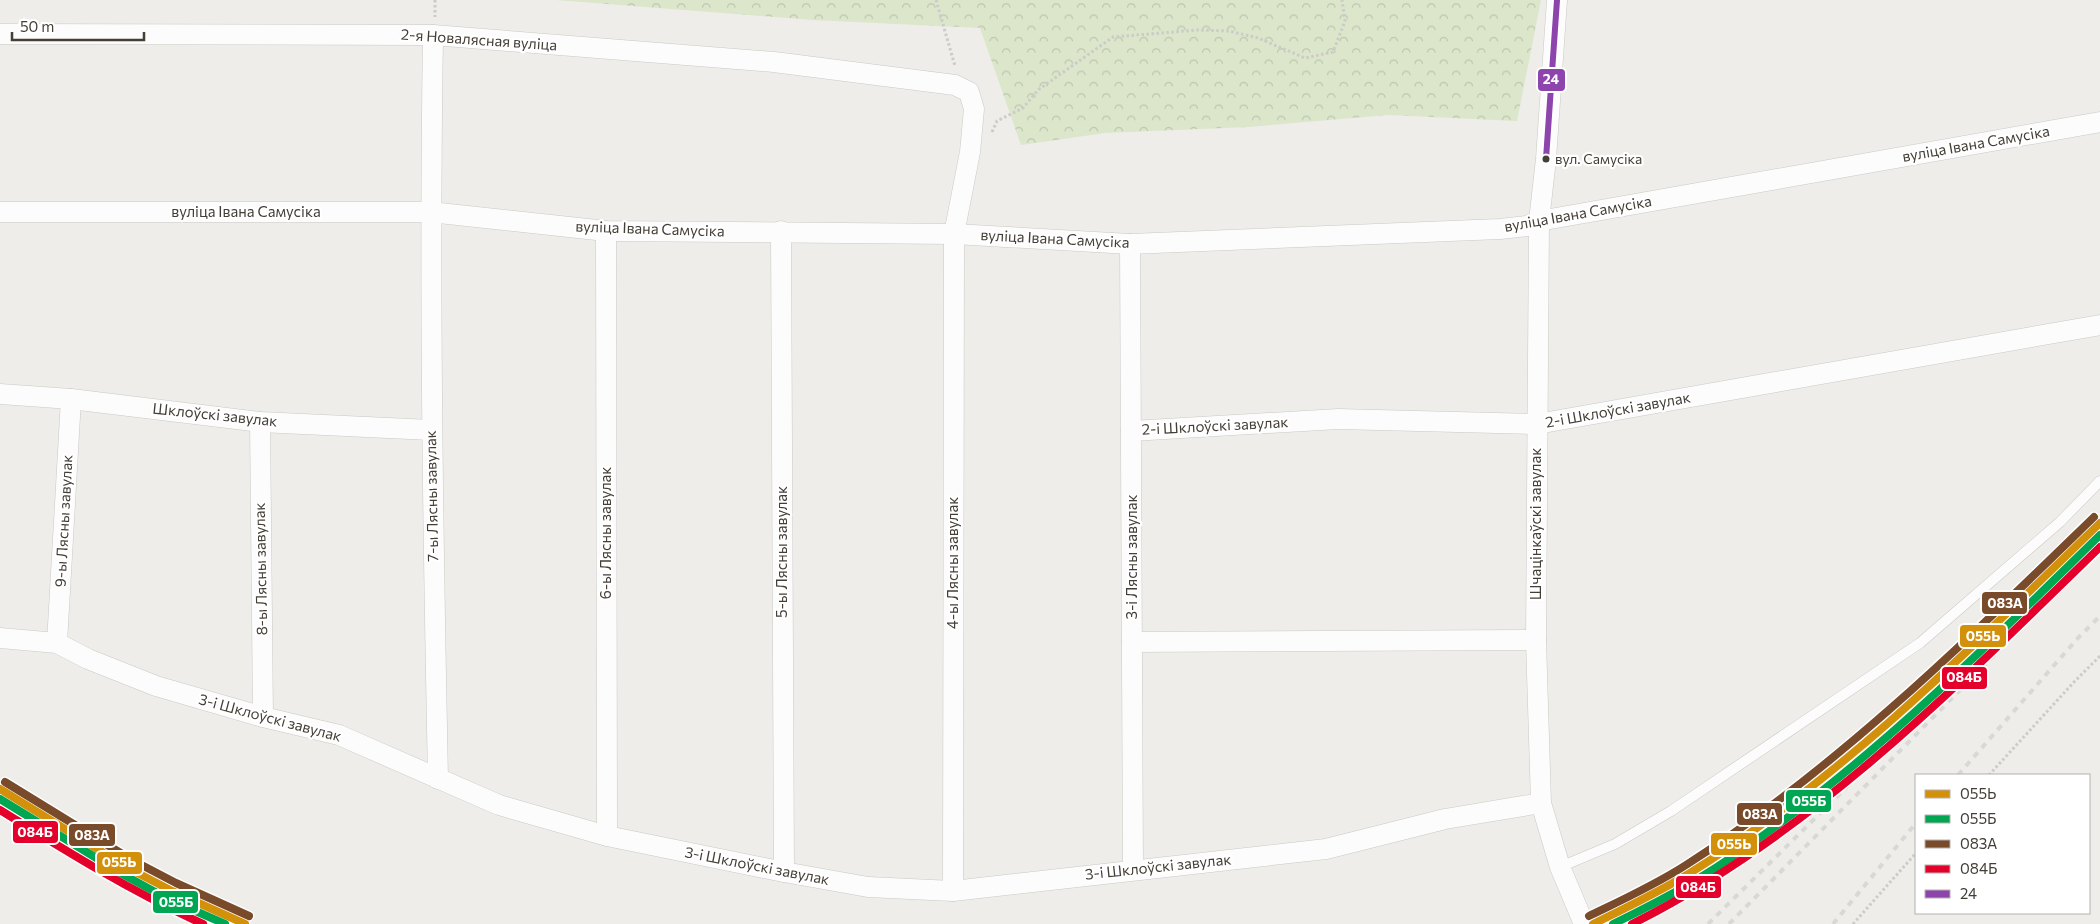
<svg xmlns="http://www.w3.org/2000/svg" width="2100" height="924" viewBox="0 0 2100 924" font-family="Commissioner,sans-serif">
<defs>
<pattern id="forest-crowns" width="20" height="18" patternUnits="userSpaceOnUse" patternTransform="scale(1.25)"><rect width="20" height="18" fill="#dbe6cb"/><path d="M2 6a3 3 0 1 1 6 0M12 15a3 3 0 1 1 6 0" fill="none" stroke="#bdc6af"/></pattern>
</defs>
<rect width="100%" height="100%" fill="#eeede9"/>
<!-- forest -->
<polygon fill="url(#forest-crowns)" points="556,0 1541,0 1517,121 1388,115 1248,127 1105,133 1021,145 980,28 813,20"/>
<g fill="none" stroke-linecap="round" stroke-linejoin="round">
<defs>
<polyline id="lane" points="1560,867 1615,844 1671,811 1920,643 2060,522 2100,481"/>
<g id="street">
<polyline points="1557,0 1546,159 1539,221 1536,640 1541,803 1560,867 1584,924"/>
<polyline points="0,34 433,35 774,62 955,85 969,92 974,109 970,152 954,234 953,891"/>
<path d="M433 35C429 283 433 531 438 779"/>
<polyline points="0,212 430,212 606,231 954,234 1130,244 1500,229 1527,226 1539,221 2100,122"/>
<polyline points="606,231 607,836"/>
<polyline points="781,231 784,872"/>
<polyline points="1130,244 1133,870"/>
<polyline points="0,394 71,399 260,422 431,430"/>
<polyline points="260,422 263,717"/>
<polyline points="1131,431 1338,419 1537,424 2100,325"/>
<polyline points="0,638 57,643 88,659 156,686 263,717 339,735 499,805 607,836 784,872 868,887 953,891 1326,849 1445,819 1541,803"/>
<polyline points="1132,642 1536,640"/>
<polyline points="57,643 71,399"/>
</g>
</defs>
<!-- lane casing -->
<use href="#lane" stroke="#cac9c5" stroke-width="11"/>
<!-- street casing -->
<use href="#street" stroke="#cac9c5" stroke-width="21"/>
<!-- path -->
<g stroke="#cccbc7" stroke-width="3" stroke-dasharray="2.5 2.5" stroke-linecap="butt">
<polyline points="435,0 435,17"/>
<polyline points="936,0 955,66"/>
<polyline points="992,132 997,121 1023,108 1038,90 1113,37 1197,30 1229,31 1258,38 1305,58 1333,52 1345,21 1342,0"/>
<polyline points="1989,775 2074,682 2100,656"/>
<polyline points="1853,924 1916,853"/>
</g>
<!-- lane -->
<use href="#lane" stroke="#fcfcfc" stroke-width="10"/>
<!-- street -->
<use href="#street" stroke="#fcfcfc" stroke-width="20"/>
<!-- rail -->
<g stroke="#d8d8d7" stroke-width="4" stroke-dasharray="6 6" stroke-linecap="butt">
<polyline points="1958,775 2078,638 2100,616"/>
<polyline points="1708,924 1957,678 2100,543"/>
<polyline points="1729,924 2036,613"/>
<polyline points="1833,924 1916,823"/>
</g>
<defs>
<polyline id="bus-1" points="1546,159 1557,0"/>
</defs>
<!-- bus-1 casing -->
<use href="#bus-1" stroke="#fff" stroke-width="10"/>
<!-- bus-1 -->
<use href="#bus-1" stroke="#8e44ad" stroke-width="6"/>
<defs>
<g id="rail-1">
<polyline points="0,789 128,868 172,891 245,924"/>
<path d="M1593 924C1626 908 1659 892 1690 873 1843 777 1971 648 2100 523"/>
</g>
<g id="rail-2">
<polyline points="0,799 124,875 168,899 225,924"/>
<path d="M1613 924C1640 911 1667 897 1693 882 1845 789 1973 659 2100 535"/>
</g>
<g id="rail-3">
<polyline points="5,782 132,860 176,883 249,916"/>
<path d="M1589 916C1622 900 1655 885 1686 865 1838 768 1966 641 2094 517"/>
</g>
<g id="rail-4">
<path d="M0 810C66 851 132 892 203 924"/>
<path d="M1632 924C1812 834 1957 686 2100 547"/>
</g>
</defs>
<!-- rail-1 casing -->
<use href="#rail-1" stroke="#fff" stroke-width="11"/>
<!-- rail-2 casing -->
<use href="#rail-2" stroke="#fff" stroke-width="11"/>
<!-- rail-3 casing -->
<use href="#rail-3" stroke="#fff" stroke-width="11"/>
<!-- rail-4 casing -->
<use href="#rail-4" stroke="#fff" stroke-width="11"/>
<!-- rail-1 -->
<use href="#rail-1" stroke="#d3910b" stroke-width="8"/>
<!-- rail-2 -->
<use href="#rail-2" stroke="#00a651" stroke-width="8"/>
<!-- rail-3 -->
<use href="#rail-3" stroke="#7a4b2a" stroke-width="8"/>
<!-- rail-4 -->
<use href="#rail-4" stroke="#e4002b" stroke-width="8"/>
</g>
<!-- markers -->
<circle fill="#433e36" stroke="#fff" stroke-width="2" cx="1546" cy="159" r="4.5"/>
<g text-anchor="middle" stroke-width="4.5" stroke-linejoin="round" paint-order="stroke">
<!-- bus labels -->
<g font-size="14" fill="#433e36" stroke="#fff" text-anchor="start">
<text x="1555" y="164">вул. Самусіка</text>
</g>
<!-- street labels -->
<g font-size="15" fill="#433e36" stroke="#fff">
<text transform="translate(479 40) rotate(4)" y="5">2-я Новалясная вуліца</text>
<text transform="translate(1976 144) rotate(-10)" y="5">вуліца Івана Самусіка</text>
<text x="246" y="217">вуліца Івана Самусіка</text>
<text transform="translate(1578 214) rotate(-10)" y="5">вуліца Івана Самусіка</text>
<text transform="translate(650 229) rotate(2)" y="5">вуліца Івана Самусіка</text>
<text transform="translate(1055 239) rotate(3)" y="5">вуліца Івана Самусіка</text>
<text transform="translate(1618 410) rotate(-10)" y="5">2-і Шклоўскі завулак</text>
<text transform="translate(215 415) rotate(6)" y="5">Шклоўскі завулак</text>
<text transform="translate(1215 426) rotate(-3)" y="5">2-і Шклоўскі завулак</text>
<text transform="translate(432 496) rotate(-91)" y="5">7-ы Лясны завулак</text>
<text transform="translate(64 521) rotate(-87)" y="5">9-ы Лясны завулак</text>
<text transform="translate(1536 524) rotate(-90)" y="5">Шчацінкаўскі завулак</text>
<text transform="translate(606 533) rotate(-90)" y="5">6-ы Лясны завулак</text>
<text transform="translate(782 552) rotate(-90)" y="5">5-ы Лясны завулак</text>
<text transform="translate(1132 557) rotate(-90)" y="5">3-і Лясны завулак</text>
<text transform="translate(953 563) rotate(-90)" y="5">4-ы Лясны завулак</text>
<text transform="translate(261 569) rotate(-91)" y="5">8-ы Лясны завулак</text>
<text transform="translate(270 718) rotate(15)" y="5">3-і Шклоўскі завулак</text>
<text transform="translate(757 866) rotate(11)" y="5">3-і Шклоўскі завулак</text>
<text transform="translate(1158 867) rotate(-6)" y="5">3-і Шклоўскі завулак</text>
</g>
</g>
<g stroke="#fff" stroke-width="2">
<rect x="1537" y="68" width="29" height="24" rx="5" fill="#8e44ad"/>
<rect x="1981" y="591" width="47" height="24" rx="5" fill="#7a4b2a"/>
<rect x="1959" y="624" width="48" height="24" rx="5" fill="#d3910b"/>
<rect x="1941" y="666" width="47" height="24" rx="5" fill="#e4002b"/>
<rect x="1785" y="789" width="47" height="24" rx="5" fill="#00a651"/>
<rect x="1736" y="802" width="47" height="24" rx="5" fill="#7a4b2a"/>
<rect x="12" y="820" width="47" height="24" rx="5" fill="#e4002b"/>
<rect x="68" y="823" width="48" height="24" rx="5" fill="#7a4b2a"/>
<rect x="1710" y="832" width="48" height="24" rx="5" fill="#d3910b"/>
<rect x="96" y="851" width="47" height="24" rx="5" fill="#d3910b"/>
<rect x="1675" y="875" width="47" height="24" rx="5" fill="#e4002b"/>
<rect x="152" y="890" width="47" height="24" rx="5" fill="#00a651"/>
</g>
<g font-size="14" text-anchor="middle" font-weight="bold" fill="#fff">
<text x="1551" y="84">24</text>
<text x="2005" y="608">083А</text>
<text x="1983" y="641">055Ь</text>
<text x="1964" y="682">084Б</text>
<text x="1809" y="806">055Б</text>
<text x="1760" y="819">083А</text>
<text x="35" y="837">084Б</text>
<text x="92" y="840">083А</text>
<text x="1734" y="849">055Ь</text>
<text x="119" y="867">055Ь</text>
<text x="1698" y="892">084Б</text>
<text x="176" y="907">055Б</text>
</g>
<!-- legend -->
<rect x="1915" y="774" width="175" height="140" fill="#ffffff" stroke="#b4b2af"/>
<rect x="1925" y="790" width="25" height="8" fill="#d3910b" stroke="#b4b2af"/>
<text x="1960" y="799" font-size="15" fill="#433e36">055Ь</text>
<rect x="1925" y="815" width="25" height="8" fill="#00a651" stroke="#b4b2af"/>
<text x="1960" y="824" font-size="15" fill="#433e36">055Б</text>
<rect x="1925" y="840" width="25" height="8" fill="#7a4b2a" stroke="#b4b2af"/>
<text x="1960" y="849" font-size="15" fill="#433e36">083А</text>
<rect x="1925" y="865" width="25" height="8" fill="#e4002b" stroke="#b4b2af"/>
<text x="1960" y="874" font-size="15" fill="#433e36">084Б</text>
<rect x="1925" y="890" width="25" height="8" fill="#8e44ad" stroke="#b4b2af"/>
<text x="1960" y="899" font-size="15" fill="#433e36">24</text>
<!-- scale -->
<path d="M12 32v8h132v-8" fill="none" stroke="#433e36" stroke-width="2.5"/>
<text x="20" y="32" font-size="15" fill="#433e36" stroke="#ffffff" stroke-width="4" paint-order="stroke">50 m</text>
</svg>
